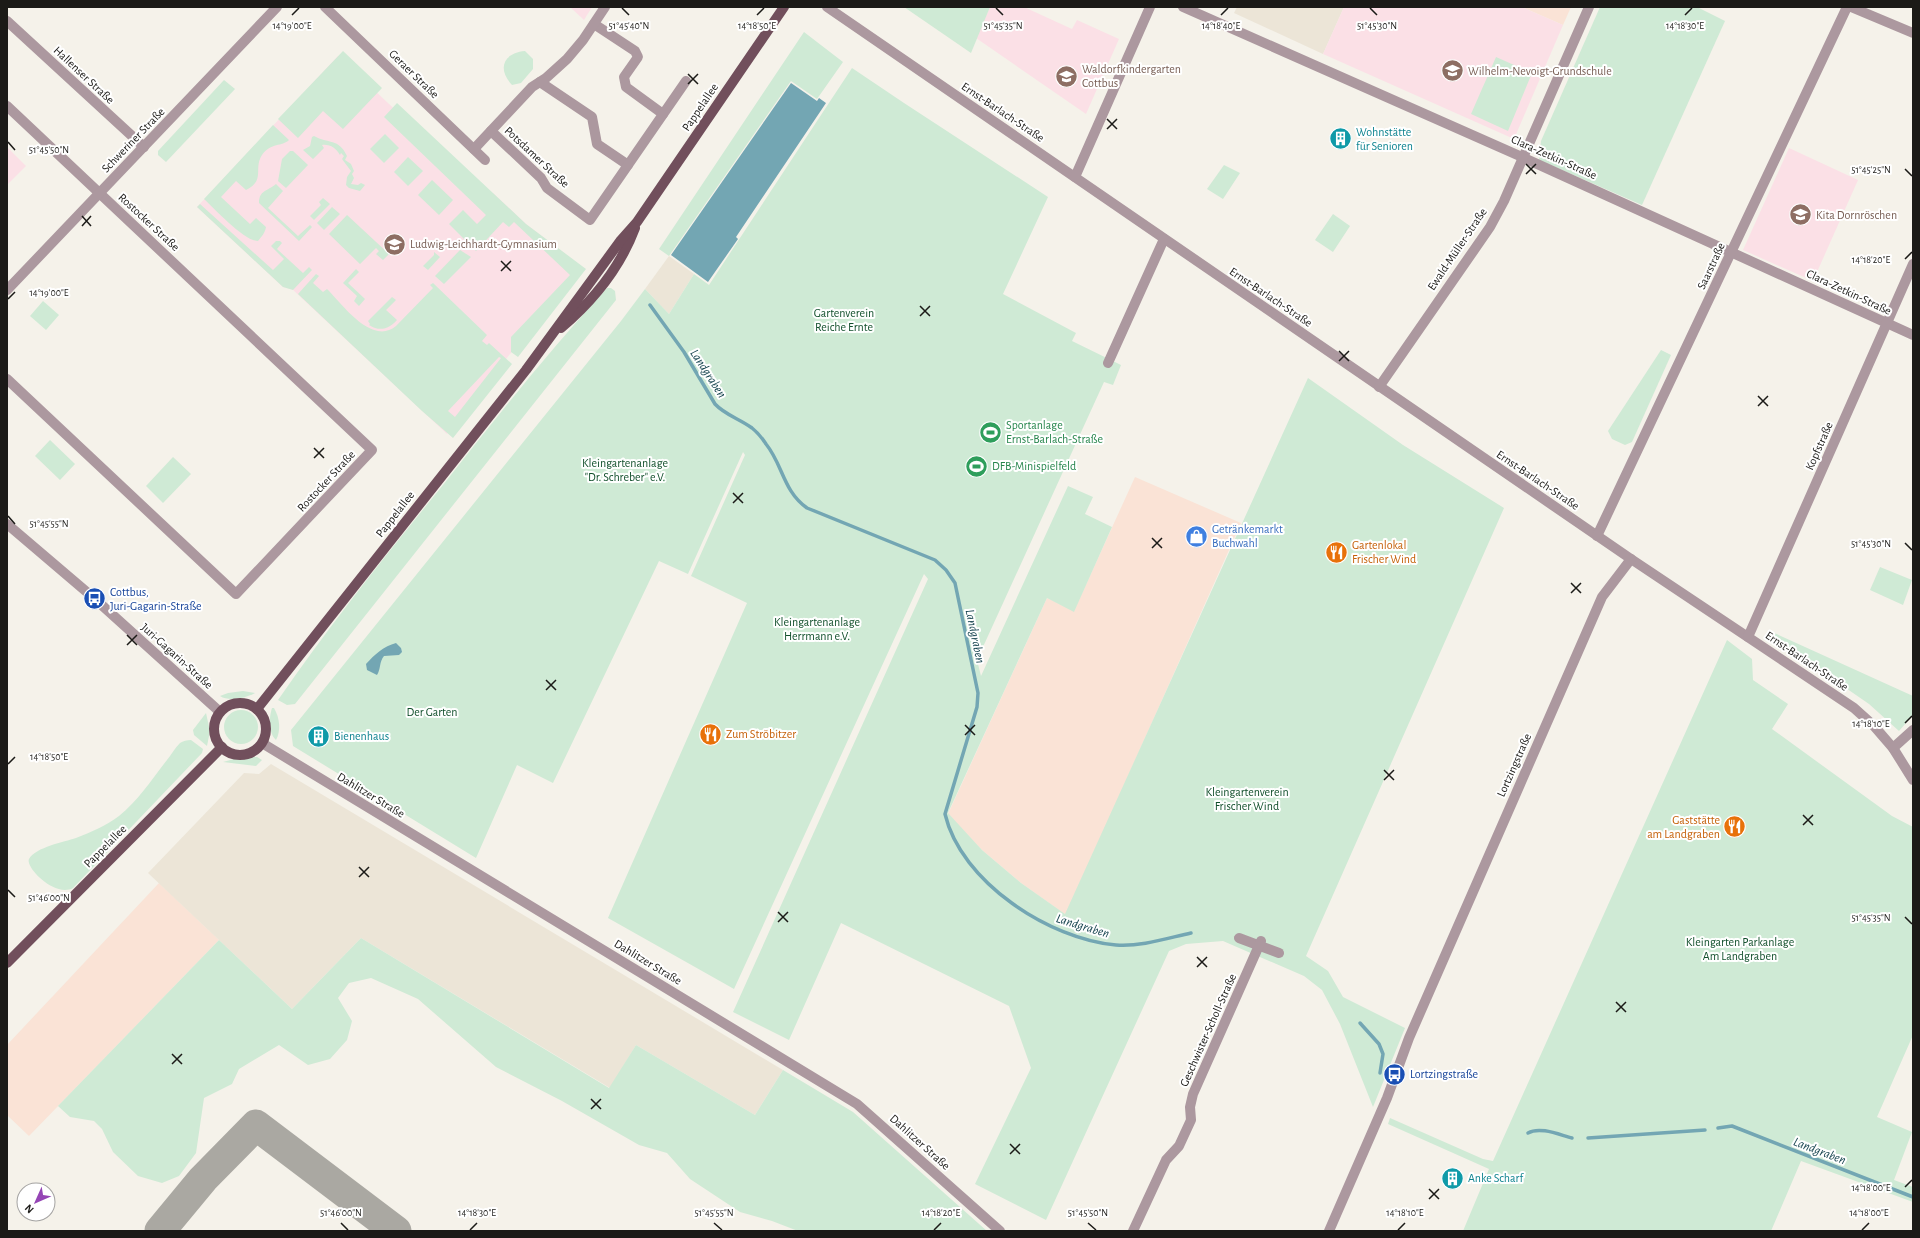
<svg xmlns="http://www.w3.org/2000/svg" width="1920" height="1238" viewBox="0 0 1920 1238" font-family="'Alegreya Sans',sans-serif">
<rect width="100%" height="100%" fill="#f5f2ea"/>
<!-- commercial -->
<g fill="#fae3d6">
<polygon points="1522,7 1571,7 1563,25"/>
<polygon points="1135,477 1241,523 1066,915 1021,883 982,850 948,814 1047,598 1074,611"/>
<polygon points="159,883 219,940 29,1136 7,1115 7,1045"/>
</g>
<!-- built -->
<g fill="#ece5d7">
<polygon points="1237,7 1344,7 1323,54 1234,13"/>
<polygon points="669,256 694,274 669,314 645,289"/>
<polygon points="271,764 783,1070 755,1115 636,1045 610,1088 361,938 292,1009 148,873 244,773 259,774"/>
</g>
<!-- education -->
<g fill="#fbe0e6">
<polygon points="570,7 592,7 584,20"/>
<polygon points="990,7 1024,7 1072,29 1077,20 1119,39 1086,114 976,38"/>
<polygon points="1344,7 1522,7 1563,25 1514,139 1323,54"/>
<polygon points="338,56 488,197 493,193 526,224 580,265 447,434 292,289 283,287 197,207"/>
<polygon points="7,147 26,166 7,185"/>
<polygon points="1789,148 1858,180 1813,281 1743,250"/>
</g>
<!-- green -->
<g fill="#cfead5" fill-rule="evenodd">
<polygon points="904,7 990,7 971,53"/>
<polygon points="1600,7 1697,7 1725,21 1642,205 1539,160 1541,141"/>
<polygon points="804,32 843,62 817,99 791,81 669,256 659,249"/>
<polygon points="343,51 382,88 343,129 323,111 298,138 278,119"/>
<path d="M525 51 533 59V69L521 83 512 85C497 69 503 53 525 51Z"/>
<polygon points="1496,57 1532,73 1508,131 1471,114"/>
<polygon points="852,68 904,103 1048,197 1003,294 1076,333 1072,341 1121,365 1113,385 1104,382 977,660 981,676 1068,486 1093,497 1085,514 1112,527 1074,612 1047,598 948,813 982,850 1021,883 1065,914 1308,378 1403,445 1504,508 1306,956 1328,971 1343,997 1405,1028 1373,1107 1340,1024 1322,990 1304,976 1223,941 1186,944 1169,951 1046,1220 975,1184 1031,1068 1009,1006 841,923 789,1040 733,1012 928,579 924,574 734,989 608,918 747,603 691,576 745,455 743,452 688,574 659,561 553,783 517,765 476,858 293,746 291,730 621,321 645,289 669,314 694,274 709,285"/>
<polygon points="224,80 235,89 166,162 158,155 158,151"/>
<polygon points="397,103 526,224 586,269 518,357 511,352 511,337 570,275 514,222 509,227 503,222 476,251 449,224 463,210 477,224 486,215 384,117"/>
<path d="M273 125 289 140C282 147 271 142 262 155 253 169 266 180 246 190L236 181 221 197 250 224 256 218 266 227C265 233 262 236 258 241 244 241 215 209 204 199Z"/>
<polygon points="385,134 399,148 384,163 370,149"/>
<path d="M314 136C328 144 339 138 347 156L345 160 351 164 354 171 352 174 354 178 351 184 358 185 361 183 365 185 360 191 349 188 346 185 347 177 351 171 342 159 344 156 341 153 340 155C336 148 330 144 322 145L324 148 313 159 303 150 310 146 312 137Z"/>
<polygon points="290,151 293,151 308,165 286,188 278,181 282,159"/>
<polygon points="408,157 423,171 408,186 394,172"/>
<polygon points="1224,165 1240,173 1223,199 1207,189"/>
<polygon points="432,180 453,200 439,215 418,195"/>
<path d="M276 184 283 191 268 208 298 236 310 225 312 227 299 241 259 203C259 190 268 191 276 184Z"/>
<polygon points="323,198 330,204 314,220 310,216 321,205 319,202"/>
<polygon points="200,204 273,270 284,259 271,246 276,241 280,241 282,243 277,249 303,273 309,267 312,270 293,290 283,287 197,207"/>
<polygon points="332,207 340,214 324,230 317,223"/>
<polygon points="1333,214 1350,226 1333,252 1315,240"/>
<polygon points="347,215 389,254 383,260 376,254 379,251 376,248 360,264 329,234"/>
<polygon points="460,250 471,257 444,284 435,276"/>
<polygon points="434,252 440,257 428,270 423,266 434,255"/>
<polygon points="356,269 359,272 348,283 365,299 359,306 354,301 357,296 343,283"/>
<path d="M316 274 319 276 313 283 323 292 327 289C343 305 372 346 396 326L433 288 430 285 433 283 487 335 482 341 487 345 489 343 512 364 453 438 422 411 298 294ZM499 357 501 358 455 417 448 411Z"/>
<path d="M607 288H611L615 291 616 300 295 704 287 705 278 700C329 626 386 555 443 485 496 418 549 351 607 288Z"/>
<path d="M392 297 396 300 386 310 397 320C389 329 380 332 369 325L370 324 368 321Z"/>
<polygon points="43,301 59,315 46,330 30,316"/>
<polygon points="1661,350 1671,355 1632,442 1625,445 1612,439 1608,431"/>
<polygon points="50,440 75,464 60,480 35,456"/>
<polygon points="173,457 191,474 163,503 146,486"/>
<polygon points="1880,567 1912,580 1903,605 1870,590"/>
<polygon points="1770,631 1913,696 1913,715 1899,731 1869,704 1772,637"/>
<polygon points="1727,640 1752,659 1753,680 1788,704 1772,729 1892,816 1913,827 1913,1035 1877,1117 1912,1132 1894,1180 1913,1187 1913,1202 1801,1161 1771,1231 1463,1231 1489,1169 1388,1124 1390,1118 1483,1159 1493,1161"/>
<path d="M243 691 255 693C246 698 229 702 220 696L228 693Z"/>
<path d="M272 708H274C280 718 281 731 276 740 268 733 269 717 272 708Z"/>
<circle cx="241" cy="727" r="17"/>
<polygon points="206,713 210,731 207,746 194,735 193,730"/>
<path d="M191 740 203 749 202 753 73 888C55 898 25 867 29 859 36 847 64 842 76 838 91 832 106 826 119 816 138 801 152 779 167 760 171 755 175 748 180 743 183 741 187 740 191 740Z"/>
<polygon points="250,757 257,757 262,760 256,766 223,762 234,759"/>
<polygon points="361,938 609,1088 636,1045 755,1115 783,1070 853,1112 987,1231 798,1231 772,1221 740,1212 690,1179 667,1153 639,1145 562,1101 496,1067 418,999 371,978 349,983 338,998 352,1021 347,1040 330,1059 308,1065 279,1045 239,1069 232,1084 204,1098 196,1153 179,1176 162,1183 138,1176 113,1152 102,1129 94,1121 70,1117 58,1106 219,940 292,1009"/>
</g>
<!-- water -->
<g fill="#73a6b3">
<polygon points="791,83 817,101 819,98 826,103 736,237 738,239 708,282 671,255"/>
<path d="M396 643 401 648 402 652 399 655 384 656C379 662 381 669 377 675L367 670 366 664C374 655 384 646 396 643Z"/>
</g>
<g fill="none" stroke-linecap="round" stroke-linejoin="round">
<!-- stream -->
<g stroke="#73a6b3" stroke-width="3.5">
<path d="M650 305 684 352 715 404C725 415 740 419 752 428 757 432 762 438 766 444 783 465 783 491 807 508L935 560 946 570 955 583 978 693 977 707 945 814C961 882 1049 939 1116 945 1140 947 1168 938 1191 933"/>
<polyline points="1360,1023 1379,1044 1383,1054 1380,1073"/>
<polyline points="1718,1128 1732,1126 1913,1197"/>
<path d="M1528 1133C1540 1126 1560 1135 1572 1138"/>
<polyline points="1588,1138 1705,1130"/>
</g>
<!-- taxiway -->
<polyline stroke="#aaa8a2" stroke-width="31" points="160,1231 203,1179 256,1125 396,1231"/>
<!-- minor -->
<g stroke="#ac989f" stroke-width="10">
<polyline points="325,7 485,160"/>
<polyline points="827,7 1631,559 1854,708 1874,726 1893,748 1913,780"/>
<polyline points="1183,7 1522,157 1913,335"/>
<polyline points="1851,7 1913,33"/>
<polyline points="7,21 144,147"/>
<polyline points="594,24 635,51 638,57 624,77 626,87 663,114"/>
<polyline points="540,82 592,117 597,144 628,165"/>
<polyline points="7,106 372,450 236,594 7,379"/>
<polyline points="491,131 541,178 547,188 590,220 686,81"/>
<polyline points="474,149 532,87 546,78 567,59 583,40 605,7"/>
<polyline points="1075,177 1150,7"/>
<polyline points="7,290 277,7"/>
<polyline points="1108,363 1164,239"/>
<polyline points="1379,387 1490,227 1504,201 1589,7"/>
<polyline points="7,524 95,599 220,712"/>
<polyline points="1597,536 1847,7"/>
<polyline points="1748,637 1913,264"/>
<polyline points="262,743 857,1104 1000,1231"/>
<polyline points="1893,748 1913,730"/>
<polyline points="1239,938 1279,953"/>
<polyline points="1133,1231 1166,1160 1179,1146 1191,1120 1190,1107 1193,1094 1261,941"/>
<polyline points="1329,1231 1387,1098 1409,1038 1602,597 1631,559"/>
</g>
<!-- major -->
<g stroke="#714f5c" stroke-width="10">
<path d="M561 328C594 300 620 268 635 228"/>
<circle cx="240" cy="729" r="26"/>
<polyline points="257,709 526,370 621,240 637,222 784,7"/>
<polyline points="7,963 222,747"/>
</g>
</g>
<!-- ticks -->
<path fill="none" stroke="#1b1a17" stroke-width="1.5" d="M622 8 629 15M996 8 1003 15M1370 8 1377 15M292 15 299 8M757 15 764 8M1221 15 1228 8M1685 15 1692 8M688 74 698 84M688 84 698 74M1107 119 1117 129M1107 129 1117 119M8 142 15 150M1526 164 1536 174M1905 169 1912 176M1526 174 1536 164M82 216 91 226M82 226 91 216M1905 259 1912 252M501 261 511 271M501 271 511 261M8 299 15 292M920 306 930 316M920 316 930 306M1339 351 1349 361M1339 361 1349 351M1758 396 1768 406M1758 406 1768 396M314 448 324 458M314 458 324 448M733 493 743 503M733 503 743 493M8 516 15 524M1152 538 1162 548M1905 543 1912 550M1152 548 1162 538M1571 583 1581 593M1571 593 1581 583M127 635 137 645M127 645 137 635M546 680 556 690M546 690 556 680M1905 723 1912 716M965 725 975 735M965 735 975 725M8 764 15 757M1384 770 1394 780M1384 780 1394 770M1803 815 1813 825M1803 825 1813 815M359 867 369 877M359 877 369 867M8 890 15 897M778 912 788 922M1905 917 1912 924M778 922 788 912M1197 957 1207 967M1197 967 1207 957M1616 1002 1626 1012M1616 1012 1626 1002M172 1054 182 1064M172 1064 182 1054M591 1099 601 1109M591 1109 601 1099M1010 1144 1020 1154M1010 1154 1020 1144M1905 1187 1912 1180M1429 1189 1439 1199M1429 1199 1439 1189M341 1223 348 1230M714 1223 722 1230M1088 1223 1096 1230M470 1230 477 1223M934 1230 941 1223M1398 1230 1405 1223M1862 1230 1869 1223"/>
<!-- icons -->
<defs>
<symbol id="school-disc" viewBox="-11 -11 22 22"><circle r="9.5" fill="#8d6e63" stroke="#fff"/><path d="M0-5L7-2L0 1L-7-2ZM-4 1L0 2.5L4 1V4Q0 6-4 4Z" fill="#fff"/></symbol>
<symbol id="building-disc" viewBox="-11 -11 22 22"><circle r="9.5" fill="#0f9aa8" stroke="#fff"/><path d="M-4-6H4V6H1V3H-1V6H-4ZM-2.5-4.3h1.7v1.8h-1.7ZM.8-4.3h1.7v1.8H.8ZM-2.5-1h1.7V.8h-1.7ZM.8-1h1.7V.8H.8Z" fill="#fff"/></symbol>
<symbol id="stadium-disc" viewBox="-11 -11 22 22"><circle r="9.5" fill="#2e9e5b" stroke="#fff"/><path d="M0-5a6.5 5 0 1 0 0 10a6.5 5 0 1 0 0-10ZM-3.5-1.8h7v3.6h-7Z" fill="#fff"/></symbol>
<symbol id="shop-disc" viewBox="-11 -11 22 22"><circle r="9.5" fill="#3f7fe0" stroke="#fff"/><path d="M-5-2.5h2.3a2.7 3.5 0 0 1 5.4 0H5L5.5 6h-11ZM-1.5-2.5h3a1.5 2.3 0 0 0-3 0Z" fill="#fff"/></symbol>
<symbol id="restaurant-disc" viewBox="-11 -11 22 22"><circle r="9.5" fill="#e8710a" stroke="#fff"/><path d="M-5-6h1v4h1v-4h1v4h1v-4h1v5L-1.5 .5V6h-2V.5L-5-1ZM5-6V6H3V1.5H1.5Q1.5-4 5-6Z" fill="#fff"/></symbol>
<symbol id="bus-disc" viewBox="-11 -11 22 22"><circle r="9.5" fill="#1a4fb4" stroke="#fff"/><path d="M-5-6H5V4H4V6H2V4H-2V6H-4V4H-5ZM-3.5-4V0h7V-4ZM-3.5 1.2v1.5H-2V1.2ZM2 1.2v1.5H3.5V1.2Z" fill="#fff"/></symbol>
</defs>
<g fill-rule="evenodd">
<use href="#school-disc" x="1440" y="58" width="25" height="25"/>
<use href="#school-disc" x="1054" y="64" width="25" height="25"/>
<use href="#building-disc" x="1328" y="126" width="25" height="25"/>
<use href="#school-disc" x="1788" y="202" width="25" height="25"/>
<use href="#school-disc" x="382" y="232" width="25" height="25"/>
<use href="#stadium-disc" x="978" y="420" width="25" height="25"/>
<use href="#stadium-disc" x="964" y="454" width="25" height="25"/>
<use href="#shop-disc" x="1184" y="524" width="25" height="25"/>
<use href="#restaurant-disc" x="1324" y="540" width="25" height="25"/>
<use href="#bus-disc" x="82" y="586" width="25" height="25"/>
<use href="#restaurant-disc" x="698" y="722" width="25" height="25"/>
<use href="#building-disc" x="306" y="724" width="25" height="25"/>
<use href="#restaurant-disc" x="1722" y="814" width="25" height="25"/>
<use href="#bus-disc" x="1382" y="1062" width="25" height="25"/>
<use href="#building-disc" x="1440" y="1166" width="25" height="25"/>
</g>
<g text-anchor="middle" stroke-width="4" stroke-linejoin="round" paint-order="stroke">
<!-- education labels -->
<g font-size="12" fill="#785e54" stroke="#fff" text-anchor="start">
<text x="1082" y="73">Waldorfkindergarten<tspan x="1082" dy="14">Cottbus</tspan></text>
<text x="1468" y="75">Wilhelm-Nevoigt-Grundschule</text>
<text x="1816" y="219">Kita Dornröschen</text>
<text x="410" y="248">Ludwig-Leichhardt-Gymnasium</text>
</g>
<!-- street labels -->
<g font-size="12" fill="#1b1a17" stroke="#fff">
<text transform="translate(414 74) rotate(44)" y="4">Geraer Straße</text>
<text transform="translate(84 75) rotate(43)" y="4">Hallenser Straße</text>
<text transform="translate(700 107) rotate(-56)" y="4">Pappelallee</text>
<text transform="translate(1003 112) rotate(34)" y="4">Ernst-Barlach-Straße</text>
<text transform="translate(133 140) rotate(-46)" y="4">Schweriner Straße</text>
<text transform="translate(537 157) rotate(43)" y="4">Potsdamer Straße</text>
<text transform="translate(1554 157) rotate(24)" y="4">Clara-Zetkin-Straße</text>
<text transform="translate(149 222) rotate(43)" y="4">Rostocker Straße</text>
<text transform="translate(1457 249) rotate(-56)" y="4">Ewald-Müller-Straße</text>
<text transform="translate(1711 266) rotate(-65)" y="4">Saarstraße</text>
<text transform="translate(1849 292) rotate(25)" y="4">Clara-Zetkin-Straße</text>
<text transform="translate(1271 297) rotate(34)" y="4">Ernst-Barlach-Straße</text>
<text transform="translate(1819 446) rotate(-66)" y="4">Kopfstraße</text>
<text transform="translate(1538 480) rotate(34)" y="4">Ernst-Barlach-Straße</text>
<text transform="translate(326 481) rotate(-47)" y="4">Rostocker Straße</text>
<text transform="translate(395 514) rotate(-52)" y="4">Pappelallee</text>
<text transform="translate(177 656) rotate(42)" y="4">Juri-Gagarin-Straße</text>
<text transform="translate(1807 661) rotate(34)" y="4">Ernst-Barlach-Straße</text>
<text transform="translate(1514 765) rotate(-66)" y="4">Lortzingstraße</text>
<text transform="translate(371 795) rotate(31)" y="4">Dahlitzer Straße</text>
<text transform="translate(105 846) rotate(-45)" y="4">Pappelallee</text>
<text transform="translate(648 962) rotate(31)" y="4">Dahlitzer Straße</text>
<text transform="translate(1208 1030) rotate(-66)" y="4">Geschwister-Scholl-Straße</text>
<text transform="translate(920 1142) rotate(42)" y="4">Dahlitzer Straße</text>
</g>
<!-- culture labels -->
<g font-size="12" fill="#0d838f" stroke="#fff" text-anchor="start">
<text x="1356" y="136">Wohnstätte<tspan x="1356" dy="14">für Senioren</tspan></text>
<text x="334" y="740">Bienenhaus</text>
<text x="1468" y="1182">Anke Scharf</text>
</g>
<!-- park labels -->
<g font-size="12" fill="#114f2b" stroke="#fff">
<text x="844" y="317">Gartenverein<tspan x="844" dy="14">Reiche Ernte</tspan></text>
<text x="625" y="467">Kleingartenanlage<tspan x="625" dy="14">"Dr. Schreber" e.V.</tspan></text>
<text x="817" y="626">Kleingartenanlage<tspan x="817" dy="14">Herrmann e.V.</tspan></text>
<text x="432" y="716">Der Garten</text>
<text x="1247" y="796">Kleingartenverein<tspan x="1247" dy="14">Frischer Wind</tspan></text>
<text x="1740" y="946">Kleingarten Parkanlage<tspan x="1740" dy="14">Am Landgraben</tspan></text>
</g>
<!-- leisure labels -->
<g font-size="12" fill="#27864d" stroke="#fff" text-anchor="start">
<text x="1006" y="429">Sportanlage<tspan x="1006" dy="14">Ernst-Barlach-Straße</tspan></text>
<text x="992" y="470">DFB-Minispielfeld</text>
</g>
<!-- shop labels -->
<g font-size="12" fill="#366cbe" stroke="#fff" text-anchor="start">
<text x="1212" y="533">Getränkemarkt<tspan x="1212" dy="14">Buchwahl</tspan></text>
</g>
<!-- food labels -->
<g font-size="12" fill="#c56008" stroke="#fff" text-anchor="start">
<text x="1352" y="549">Gartenlokal<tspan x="1352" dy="14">Frischer Wind</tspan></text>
<text x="726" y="738">Zum Ströbitzer</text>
<text x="1720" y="824" text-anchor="end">Gaststätte<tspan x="1720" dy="14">am Landgraben</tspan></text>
</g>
<!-- transit labels -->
<g font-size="12" fill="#164399" stroke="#fff" text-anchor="start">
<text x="110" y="596">Cottbus,<tspan x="110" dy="14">Juri-Gagarin-Straße</tspan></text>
<text x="1410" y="1078">Lortzingstraße</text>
</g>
<!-- water labels -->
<g font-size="13" font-style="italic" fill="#194651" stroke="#fff">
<text transform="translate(709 373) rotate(57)" y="5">Landgraben</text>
<text transform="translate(976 636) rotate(78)" y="5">Landgraben</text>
<text transform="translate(1083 925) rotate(17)" y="5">Landgraben</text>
<text transform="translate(1820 1150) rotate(21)" y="5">Landgraben</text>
</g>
</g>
<g font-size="10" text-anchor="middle" fill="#1b1a17" stroke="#fff" stroke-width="4" stroke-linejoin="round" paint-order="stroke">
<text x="292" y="29">14°19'00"E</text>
<text x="629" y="29">51°45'40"N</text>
<text x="757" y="29">14°18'50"E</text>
<text x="1003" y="29">51°45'35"N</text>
<text x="1221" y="29">14°18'40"E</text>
<text x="1377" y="29">51°45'30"N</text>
<text x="1685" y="29">14°18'30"E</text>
<text x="49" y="153">51°45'50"N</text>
<text x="1871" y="173">51°45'25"N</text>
<text x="1871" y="263">14°18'20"E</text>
<text x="49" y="296">14°19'00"E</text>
<text x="49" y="527">51°45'55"N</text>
<text x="1871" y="547">51°45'30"N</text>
<text x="1871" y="727">14°18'10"E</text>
<text x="49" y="760">14°18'50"E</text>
<text x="49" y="901">51°46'00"N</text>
<text x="1871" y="921">51°45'35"N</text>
<text x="1871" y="1191">14°18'00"E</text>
<text x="341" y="1216">51°46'00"N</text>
<text x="477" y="1216">14°18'30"E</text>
<text x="714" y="1216">51°45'55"N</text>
<text x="941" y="1216">14°18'20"E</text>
<text x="1088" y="1216">51°45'50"N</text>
<text x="1405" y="1216">14°18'10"E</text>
<text x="1869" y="1216">14°18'00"E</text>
</g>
<!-- border -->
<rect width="1920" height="1238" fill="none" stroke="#1b1a17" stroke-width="16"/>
<!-- north arrow -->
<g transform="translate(36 1202) rotate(225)"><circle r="19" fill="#ffffff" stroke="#a4a3a2"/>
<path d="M0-3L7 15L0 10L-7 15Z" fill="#9545b5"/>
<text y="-6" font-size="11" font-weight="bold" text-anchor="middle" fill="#1b1a17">N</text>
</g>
</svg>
